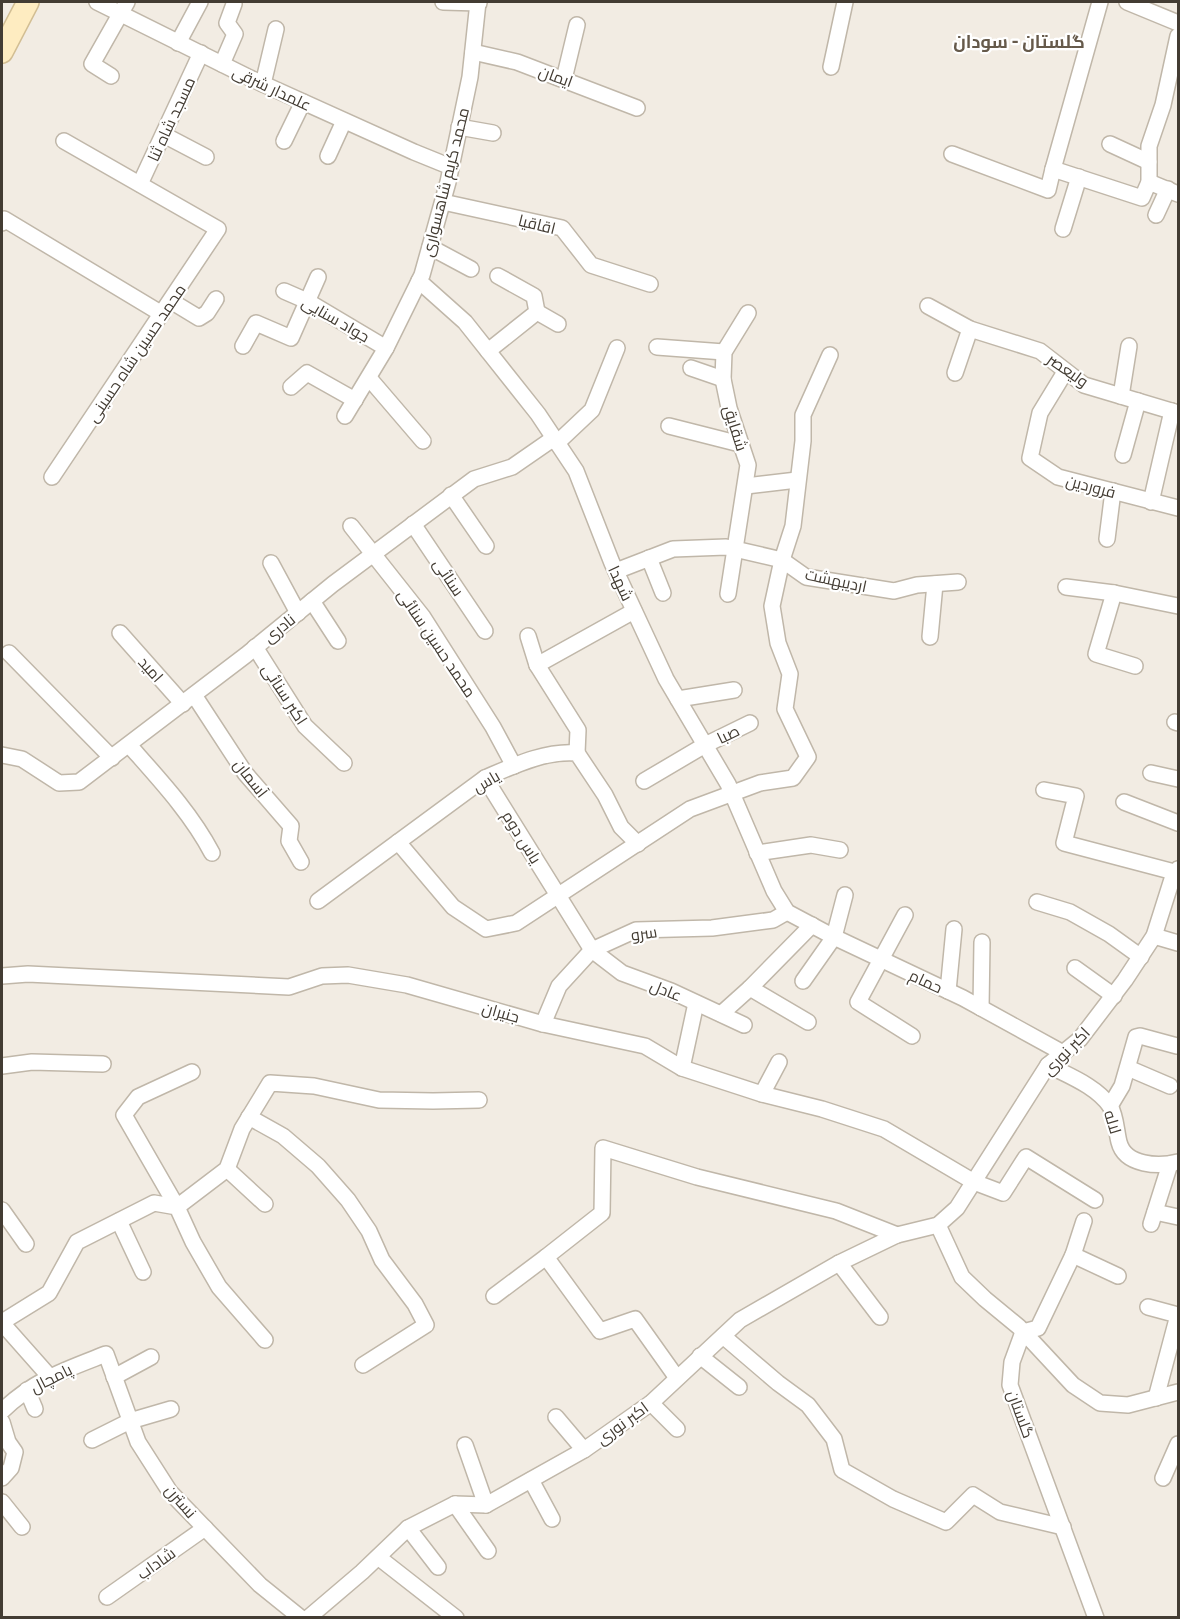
<svg xmlns="http://www.w3.org/2000/svg" width="1180" height="1619" viewBox="0 0 1180 1619" font-family="'Fira Sans Condensed',Cairo,sans-serif">
<rect width="100%" height="100%" fill="#f2ece3"/>
<g fill="none" stroke-linecap="round" stroke-linejoin="round">
<defs>
<g id="street">
<polyline points="97,2 250,78 414,152 451,167"/>
<polyline points="443,2 479,3"/>
<polyline points="1100,2 1053,169 1142,198 1149,182 1149,146 1163,105 1178,36"/>
<polyline points="1127,2 1178,23"/>
<polyline points="178,43 200,2"/>
<polyline points="473,52 517,62 637,108"/>
<polyline points="222,64 235,34 227,23 234,4"/>
<polyline points="831,67 845,2"/>
<polyline points="111,76 92,64 127,2"/>
<polyline points="564,79 577,25"/>
<polyline points="263,84 276,29"/>
<polyline points="459,127 493,133"/>
<polyline points="164,135 206,157"/>
<polyline points="284,141 303,102"/>
<polyline points="1110,144 1149,162"/>
<polyline points="952,154 1048,190 1053,169"/>
<polyline points="328,156 344,121"/>
<polyline points="1149,182 1178,194"/>
<polyline points="140,184 201,53"/>
<polyline points="443,202 562,228 591,265 650,284"/>
<polyline points="1156,215 1168,189"/>
<polyline points="2,223 4,219 162,314"/>
<polyline points="1063,229 1079,177"/>
<polyline points="430,247 471,269"/>
<polyline points="419,281 465,322 538,414 576,471 612,563 666,679 728,784 774,891 787,912 834,937 963,998 1063,1053"/>
<polyline points="284,291 307,301 386,348"/>
<polyline points="171,301 199,318 207,313 216,299"/>
<polyline points="928,306 970,329 1040,351 1084,385 1178,413"/>
<polyline points="537,312 558,324"/>
<polyline points="243,346 256,323 291,338 318,277"/>
<polyline points="657,347 724,352"/>
<polyline points="488,351 537,312 534,296 498,276"/>
<polyline points="691,368 723,379"/>
<polyline points="1065,372 1040,413 1030,458 1058,477 1178,508"/>
<polyline points="955,373 970,329"/>
<polyline points="369,378 423,441"/>
<polyline points="291,387 307,373 355,400"/>
<polyline points="1121,396 1129,346"/>
<polyline points="345,416 386,348 422,275 448,182 470,77 478,2"/>
<polyline points="669,426 740,444"/>
<polyline points="557,443 592,410 617,348"/>
<polyline points="1123,455 1138,401"/>
<polyline points="52,477 218,229 64,141"/>
<polyline points="746,486 797,480"/>
<polyline points="451,495 486,546"/>
<polyline points="1151,502 1172,411"/>
<polyline points="413,524 485,631"/>
<polyline points="351,526 423,617 493,727 514,766"/>
<polyline points="1107,539 1113,491"/>
<polyline points="649,558 663,593"/>
<polyline points="271,563 298,613"/>
<polyline points="616,571 673,549 726,547 782,560 806,577 894,591 917,585 958,582"/>
<polyline points="1066,587 1114,593 1178,606"/>
<polyline points="1114,593 1096,654 1135,666"/>
<polyline points="728,594 748,465 729,408 723,379 724,352 748,313"/>
<polyline points="312,601 338,641"/>
<polyline points="120,633 183,704"/>
<polyline points="528,636 537,665 578,730 577,753"/>
<polyline points="930,637 935,584"/>
<polyline points="255,647 305,726 344,763"/>
<polyline points="9,653 112,758"/>
<polyline points="537,665 634,611"/>
<polyline points="194,695 245,773 291,826 289,841 301,862"/>
<polyline points="678,699 734,690"/>
<polyline points="1175,722 1178,723"/>
<path d="M129 745C159 779 191 813 212 853"/>
<polyline points="2,755 22,759 59,783 79,782 246,655 333,584 474,479 512,467 554,438"/>
<polyline points="1151,773 1178,779"/>
<polyline points="485,778 592,950 622,973 671,991 744,1025"/>
<polyline points="644,781 705,745 750,723"/>
<polyline points="1044,790 1076,796 1064,843 1178,873"/>
<polyline points="1124,802 1178,823"/>
<polyline points="398,842 453,907 486,929 516,923 690,809 760,783 793,778 808,757 785,709 790,674 778,643 772,606 782,560 793,526 803,441 803,415 830,355"/>
<polyline points="757,853 811,845 840,850"/>
<path d="M318 901 485 778C513 766 546 750 577 753L605 795 621 827 638 844"/>
<polyline points="1037,902 1070,912 1109,934 1141,957"/>
<polyline points="905,915 858,1002 912,1036"/>
<polyline points="1154,936 1178,943"/>
<polyline points="1075,968 1114,996"/>
<polyline points="2,976 28,974 289,987 322,976 348,975 407,985 543,1024 645,1046 682,1068 762,1094 822,1109 884,1129 974,1182 1003,1193 1026,1157 1095,1200"/>
<polyline points="803,981 834,937 845,895"/>
<polyline points="948,991 954,929"/>
<polyline points="981,1008 982,942"/>
<polyline points="721,1014 750,988"/>
<polyline points="808,1022 750,988 812,925"/>
<polyline points="543,1024 559,986 592,950 636,930 712,928 773,920 787,912"/>
<path d="M1048 1065C1069 1076 1096 1086 1110 1106 1116 1116 1116 1130 1119 1142 1125 1166 1159 1167 1178 1162"/>
<polyline points="2,1066 32,1062 103,1064"/>
<polyline points="682,1068 696,1003"/>
<polyline points="1128,1068 1170,1086"/>
<polyline points="192,1072 138,1097 124,1115 177,1207 227,1169 242,1129 270,1083 314,1086 379,1100 433,1101 479,1100"/>
<polyline points="762,1094 779,1062"/>
<polyline points="1110,1106 1122,1086 1136,1037 1140,1036 1177,1046"/>
<polyline points="249,1117 283,1136 318,1166 348,1200 369,1231 382,1260 415,1304 426,1325 363,1365"/>
<polyline points="227,1169 265,1204"/>
<polyline points="2,1210 26,1244"/>
<polyline points="1155,1212 1178,1217"/>
<polyline points="119,1221 143,1272"/>
<polyline points="1084,1221 1073,1255 1038,1328 1023,1332 1012,1362 1010,1385 1096,1618"/>
<polyline points="1151,1224 1170,1164"/>
<polyline points="938,1225 962,1277 985,1299 1019,1327 1073,1385 1100,1403 1128,1405 1178,1392"/>
<polyline points="1073,1255 1118,1276"/>
<polyline points="839,1263 880,1317"/>
<polyline points="494,1296 546,1257"/>
<polyline points="1148,1307 1174,1314 1177,1319 1156,1398"/>
<polyline points="2,1322 49,1293 77,1242 154,1203 177,1207 193,1242 219,1287 265,1340"/>
<polyline points="2,1323 49,1376"/>
<polyline points="723,1336 778,1383 808,1405 834,1439 842,1470 893,1499 946,1522 973,1495 1000,1512 1063,1527"/>
<polyline points="700,1356 739,1387"/>
<polyline points="114,1377 151,1357"/>
<polyline points="677,1378 635,1319 600,1331 546,1257 602,1213 603,1148 697,1177 836,1211 897,1235"/>
<polyline points="27,1390 35,1409"/>
<polyline points="651,1403 677,1429"/>
<path d="M2 1411C34 1380 65 1370 106 1354L138 1442 170 1492 260 1585 301 1618"/>
<polyline points="556,1417 584,1450"/>
<polyline points="2,1422 8,1442 15,1452 11,1468 2,1478"/>
<polyline points="92,1440 130,1421 171,1409"/>
<polyline points="465,1445 486,1505"/>
<polyline points="1163,1478 1178,1444"/>
<polyline points="531,1480 552,1519"/>
<polyline points="2,1502 22,1527"/>
<polyline points="455,1504 488,1551"/>
<polyline points="408,1528 438,1567"/>
<polyline points="378,1557 456,1618"/>
<polyline points="107,1597 205,1528"/>
<polyline points="308,1618 362,1572 408,1528 455,1504 486,1505 584,1450 651,1403 740,1320 839,1263 897,1235 938,1225 957,1208 1048,1065 1080,1039 1125,980 1154,936 1173,876 1178,869"/>
</g>
<polyline id="secondary" points="2,52 28,2"/>
</defs>
<!-- street casing -->
<use href="#street" stroke="#c0b7a9" stroke-width="18"/>
<!-- secondary casing -->
<use href="#secondary" stroke="#d2be93" stroke-width="24"/>
<!-- street -->
<use href="#street" stroke="#fff" stroke-width="15"/>
<!-- secondary -->
<use href="#secondary" stroke="#feecc1" stroke-width="21"/>
</g>
<g text-anchor="middle" stroke-width="4.5" stroke-linejoin="round" paint-order="stroke">
<!-- street labels -->
<g font-size="16" fill="#433c33" stroke="#fff">
<text transform="translate(556 76) rotate(20)" y="6">ایمان</text>
<text transform="translate(272 88) rotate(25)" y="6">علمدار شرقی</text>
<text transform="translate(171 119) rotate(-65)" y="6">مسجد شاه ثنا</text>
<text transform="translate(445 182) rotate(-76)" y="6">محمد کریم شاهسواری</text>
<text transform="translate(537 224) rotate(14)" y="6">اقاقیا</text>
<text transform="translate(336 319) rotate(30)" y="6">جواد سنایی</text>
<text transform="translate(136 353) rotate(-56)" y="6">محمد حسین شاه حسینی</text>
<text transform="translate(1068 370) rotate(35)" y="6">ولیعصر</text>
<text transform="translate(736 428) rotate(73)" y="6">شقایق</text>
<text transform="translate(1091 486) rotate(15)" y="6">فروردین</text>
<text transform="translate(449 577) rotate(56)" y="6">سنائی</text>
<text transform="translate(836 580) rotate(12)" y="6">اردیبهشت</text>
<text transform="translate(621 583) rotate(65)" y="6">شهدا</text>
<text transform="translate(279 628) rotate(-39)" y="6">نادری</text>
<text transform="translate(437 643) rotate(56)" y="6">محمد حسین سنائی</text>
<text transform="translate(151 669) rotate(48)" y="6">امید</text>
<text transform="translate(285 694) rotate(57)" y="6">اکبر سنائی</text>
<text transform="translate(728 734) rotate(-26)" y="6">صبا</text>
<text transform="translate(251 778) rotate(52)" y="6">آسمان</text>
<text transform="translate(486 781) rotate(-30)" y="6">یاس</text>
<text transform="translate(522 837) rotate(58)" y="6">یاس دوم</text>
<text transform="translate(644 933) rotate(-8)" y="6">سرو</text>
<text transform="translate(926 981) rotate(25)" y="6">حمام</text>
<text transform="translate(666 990) rotate(22)" y="6">عادل</text>
<text transform="translate(501 1012) rotate(16)" y="6">جنیران</text>
<text transform="translate(1066 1051) rotate(-46)" y="6">اکبر نوری</text>
<text transform="translate(1113 1122) rotate(73)" y="6">لاله</text>
<text transform="translate(51 1378) rotate(-27)" y="6">پامچال</text>
<text transform="translate(1021 1414) rotate(70)" y="6">گلستان</text>
<text transform="translate(622 1423) rotate(-36)" y="6">اکبر نوری</text>
<text transform="translate(181 1501) rotate(49)" y="6">نسترن</text>
<text transform="translate(156 1563) rotate(-35)" y="6">شاداب</text>
</g>
<!-- neighbourhood labels -->
<g font-size="18" font-weight="bold" fill="#665a4b" stroke="#fff">
<text x="1019" y="48">گلستان - سودان</text>
</g>
</g>
<!-- border -->
<rect width="1180" height="1619" fill="none" stroke="#433c33" stroke-width="6"/>
</svg>
